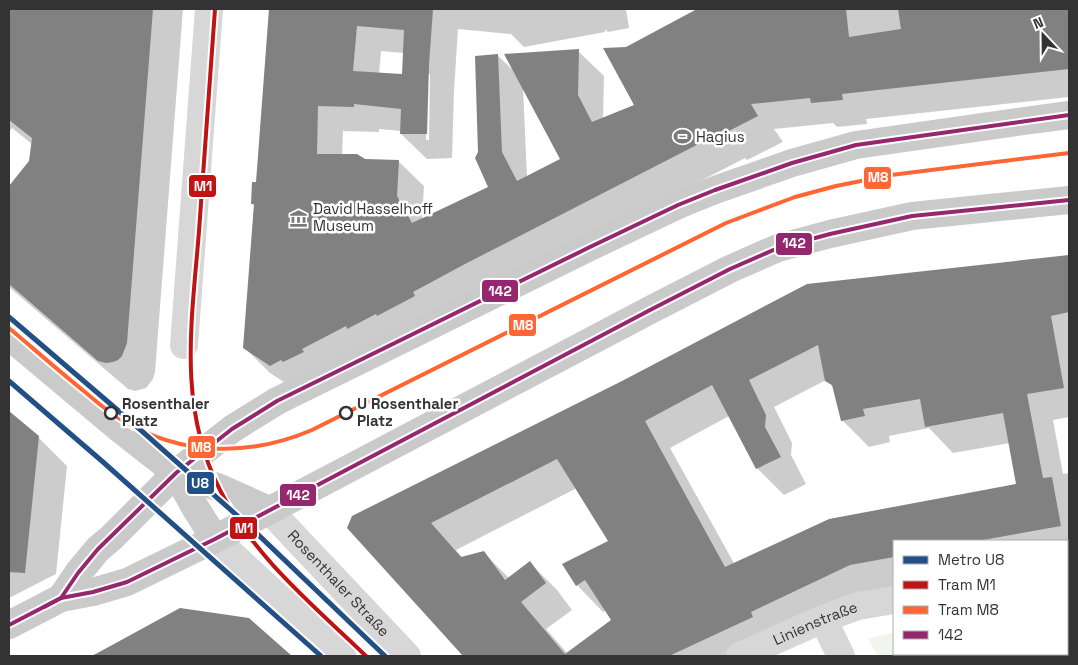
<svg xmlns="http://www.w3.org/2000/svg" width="1078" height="665" viewBox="0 0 1078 665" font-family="'Space Grotesk',sans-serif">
<rect width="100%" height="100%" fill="#fff"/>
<!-- green -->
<polygon fill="#f1f5ed" points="1067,599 1069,599 1069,656 878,656 868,638 894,633 894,654 1067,654"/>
<!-- shadow -->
<g fill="#0003" fill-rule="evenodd">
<polygon points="9,9 183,9 155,372 153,379 146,388 135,391 128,389 9,287 9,188 30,162 32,144 12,128 9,132"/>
<path d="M270 9H626L629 28 608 32 605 29V32L524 47 511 34 458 29 454 91 452 158 427 159 401 134V131L379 129V132L343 131 342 155 364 161H398L424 186 422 220 489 188 480 152 498 56 515 72 578 51 604 76 603 119 635 106 609 57 699 9H706L737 22 736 9H1069V97L866 119 867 124 837 127 833 123 774 129 783 142 747 160 745 158 296 390 270 373 244 347 255 206 252 204 257 183ZM381 51 404 53 403 76 379 74ZM428 74H430L429 140H426ZM523 87 561 159 527 177Z"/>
<path d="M1069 256V417L1053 420 1063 474 1069 473V555L1067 556V541H894V588L751 656H465L349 528 807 285ZM826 380 834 388 842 420 869 447 890 442 889 436 929 428 953 453 1010 443 1017 484 735 565 670 448 729 416 757 468 784 495 806 484 791 455 792 443 774 407ZM577 488 610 541 577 585 603 612 606 610 613 620 568 654 546 629 572 610 557 590 530 563 509 578 483 552 463 558 456 550Z"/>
<polygon points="9,413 38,437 67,466 56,574 9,598"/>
<polygon points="248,619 290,656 91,656 126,640"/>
</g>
<!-- building -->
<g fill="#818181" fill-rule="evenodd">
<polygon points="9,9 153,9 127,343 122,356 118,360 113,362 106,363 98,361 9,284 9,186 29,161 32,138 9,120"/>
<path d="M269 9H433L429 65 427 134H400L401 109 354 104V107L318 106 317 154H357L365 159 399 160 397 196 412 223 488 187 475 158 478 152 475 56 498 54 502 152 517 181 560 159 504 54 579 49 578 95 592 122 634 105 603 48 626 47 697 9H846L849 37 901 29 898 9H1069V69L842 94 843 100 811 103 810 98 751 104 758 116 721 135 720 133 465 264 413 292 415 296 377 316 376 314 347 329 346 326 302 349 304 352 283 362 281 360 270 366 243 348 254 204H251L252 182H256ZM357 26 404 30 402 74 353 71Z"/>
<path d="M1069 255V312L1051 316 1064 388 1027 394 1043 478 1052 477 1061 526 977 541H894V557L850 565 751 612 753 617 669 656H463L347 528 352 516 622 381 807 284ZM818 345 825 381 832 385 841 421 865 416 863 409 920 399 925 427 1003 413 1016 484 829 519 725 567 645 421 712 385 756 469 781 457 765 427 766 415 749 380ZM557 459 608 541 562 564 576 586 585 580 611 620 565 654 521 602 546 583 530 561 505 580 484 551 461 557 431 523Z"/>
<polygon points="9,411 39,436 25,573 9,572"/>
<polygon points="180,608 249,618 292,656 92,656"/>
</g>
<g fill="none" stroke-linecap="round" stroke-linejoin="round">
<!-- minor -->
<g stroke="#d7d7d7" stroke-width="28">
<polyline points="184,345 209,9"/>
<path id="s1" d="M269 510 407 656"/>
<polyline points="215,539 342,656"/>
<polyline points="1067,569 1069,568"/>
<polyline points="823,619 841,656"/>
<path id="s2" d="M740 656 823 619 858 606 894 600"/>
</g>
<!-- major -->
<g stroke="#cacaca" stroke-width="28">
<polyline points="9,336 120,429 176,473 220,488 269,510"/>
<polyline points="176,473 196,509 215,539"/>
<polyline points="61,598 78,573 98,549 111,538 176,473 232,429 277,401 592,246 678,205 715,190 792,163 856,145 1024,121 1069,115"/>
<polyline points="9,625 61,598 93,592 127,582 215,539 652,309 730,269 778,248 830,234 912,216 1069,200"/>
</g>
<defs>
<g id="bus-1">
<polyline points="44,607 61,598 93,592 127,582 215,539 652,309 730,269 778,248 830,234 912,216 1069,200"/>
<polyline points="9,625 61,598 78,573 98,549 176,473 232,429 277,401 592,246 678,205 715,190 792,163 856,145 1069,115"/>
</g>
</defs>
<!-- bus-1 casing -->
<use href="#bus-1" stroke="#fff" stroke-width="8"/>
<!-- bus-1 -->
<use href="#bus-1" stroke="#95276e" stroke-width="4"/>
<defs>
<path id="tram-1" d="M215 9C210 83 205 157 199 231 192 320 177 406 220 490 253 556 314 606 366 656"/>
<path id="tram-2" d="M9 328C34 349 59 371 85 392 97 402 108 412 122 420 181 456 249 457 312 430L726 223 795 197 836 186 891 175 1069 153"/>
</defs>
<!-- tram-1 casing -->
<use href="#tram-1" stroke="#fff" stroke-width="8"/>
<!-- tram-2 casing -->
<use href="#tram-2" stroke="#fff" stroke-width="8"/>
<!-- tram-1 -->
<use href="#tram-1" stroke="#be1414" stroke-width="4"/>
<!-- tram-2 -->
<use href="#tram-2" stroke="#f63" stroke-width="4"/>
<defs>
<g id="metro-1">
<polyline points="9,317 135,425 250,527 385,656"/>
<polyline points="9,381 103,462 321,656"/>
</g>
</defs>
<!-- metro-1 casing -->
<use href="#metro-1" stroke="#fff" stroke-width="9"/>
<!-- metro-1 -->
<use href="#metro-1" stroke="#224f86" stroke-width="5"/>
</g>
<!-- icons -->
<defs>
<symbol id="stadium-bare" viewBox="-9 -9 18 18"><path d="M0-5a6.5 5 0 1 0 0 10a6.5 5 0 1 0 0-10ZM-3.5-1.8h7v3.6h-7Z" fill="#7a7a7a" stroke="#fff" stroke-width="2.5" paint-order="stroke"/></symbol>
<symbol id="museum-bare" viewBox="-9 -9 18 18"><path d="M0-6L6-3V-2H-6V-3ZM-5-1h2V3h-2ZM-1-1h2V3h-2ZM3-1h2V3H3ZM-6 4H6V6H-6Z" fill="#7a7a7a" stroke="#fff" stroke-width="2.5" paint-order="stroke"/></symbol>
</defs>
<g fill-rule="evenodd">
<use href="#stadium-bare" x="670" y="124" width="25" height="25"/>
<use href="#museum-bare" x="286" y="206" width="25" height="25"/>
</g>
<!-- markers -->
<g fill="#fff" stroke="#333" stroke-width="2.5">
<circle cx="111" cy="413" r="6"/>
<circle cx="346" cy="413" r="6"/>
</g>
<g text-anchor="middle" stroke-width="5" stroke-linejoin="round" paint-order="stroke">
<!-- poi labels -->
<g font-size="15" fill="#333" stroke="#fff" text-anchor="start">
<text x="696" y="142">Hagius</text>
<text x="313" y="214">David Hasselhoff<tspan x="313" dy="17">Museum</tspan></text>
</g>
<!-- stop labels -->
<g font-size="15" font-weight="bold" fill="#333" stroke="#fff" text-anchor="start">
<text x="122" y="409">Rosenthaler<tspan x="122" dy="17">Platz</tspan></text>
<text x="357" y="409">U Rosenthaler<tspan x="357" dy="17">Platz</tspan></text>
</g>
<!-- street labels -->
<g font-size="15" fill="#333" stroke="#fff">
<text dy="5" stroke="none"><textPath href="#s1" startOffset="101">Rosenthaler Straße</textPath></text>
<text dy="5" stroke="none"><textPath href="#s2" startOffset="82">Linienstraße</textPath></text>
</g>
</g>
<g stroke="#fff" stroke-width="2">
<rect x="863" y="166" width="29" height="24" rx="5" fill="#f63"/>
<rect x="188" y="174" width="29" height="24" rx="5" fill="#be1414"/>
<rect x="775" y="232" width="38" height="24" rx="5" fill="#95276e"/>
<rect x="481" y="279" width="38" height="24" rx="5" fill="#95276e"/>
<rect x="508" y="313" width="29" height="24" rx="5" fill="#f63"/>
<rect x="187" y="435" width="29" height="24" rx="5" fill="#f63"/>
<rect x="186" y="471" width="29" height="24" rx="5" fill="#224f86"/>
<rect x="279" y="483" width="38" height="24" rx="5" fill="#95276e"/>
<rect x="229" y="516" width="29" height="24" rx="5" fill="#be1414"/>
</g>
<g font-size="14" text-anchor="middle" font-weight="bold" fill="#fff">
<text x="878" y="182">M8</text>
<text x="203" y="191">M1</text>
<text x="794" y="248">142</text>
<text x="500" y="296">142</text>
<text x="523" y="330">M8</text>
<text x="201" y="452">M8</text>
<text x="200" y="488">U8</text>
<text x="298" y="500">142</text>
<text x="244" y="533">M1</text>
</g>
<!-- border -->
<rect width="1078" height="665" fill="none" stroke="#333333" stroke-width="20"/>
<!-- legend -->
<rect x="893" y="540" width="175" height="115" fill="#ffffff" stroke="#adadad"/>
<rect x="903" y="556" width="25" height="8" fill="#224f86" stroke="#adadad"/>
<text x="938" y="565" font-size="15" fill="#333333">Metro U8</text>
<rect x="903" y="581" width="25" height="8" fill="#be1414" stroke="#adadad"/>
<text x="938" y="590" font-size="15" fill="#333333">Tram M1</text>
<rect x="903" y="606" width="25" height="8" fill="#ff6633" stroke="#adadad"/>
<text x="938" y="615" font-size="15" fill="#333333">Tram M8</text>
<rect x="903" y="631" width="25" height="8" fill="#95276e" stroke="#adadad"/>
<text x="938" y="640" font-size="15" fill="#333333">142</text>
<!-- north arrow -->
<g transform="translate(1043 35) rotate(338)" stroke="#ffffff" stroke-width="4" paint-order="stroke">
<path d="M0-4L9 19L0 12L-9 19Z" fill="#333333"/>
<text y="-8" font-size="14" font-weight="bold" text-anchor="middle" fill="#333333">N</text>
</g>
</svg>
